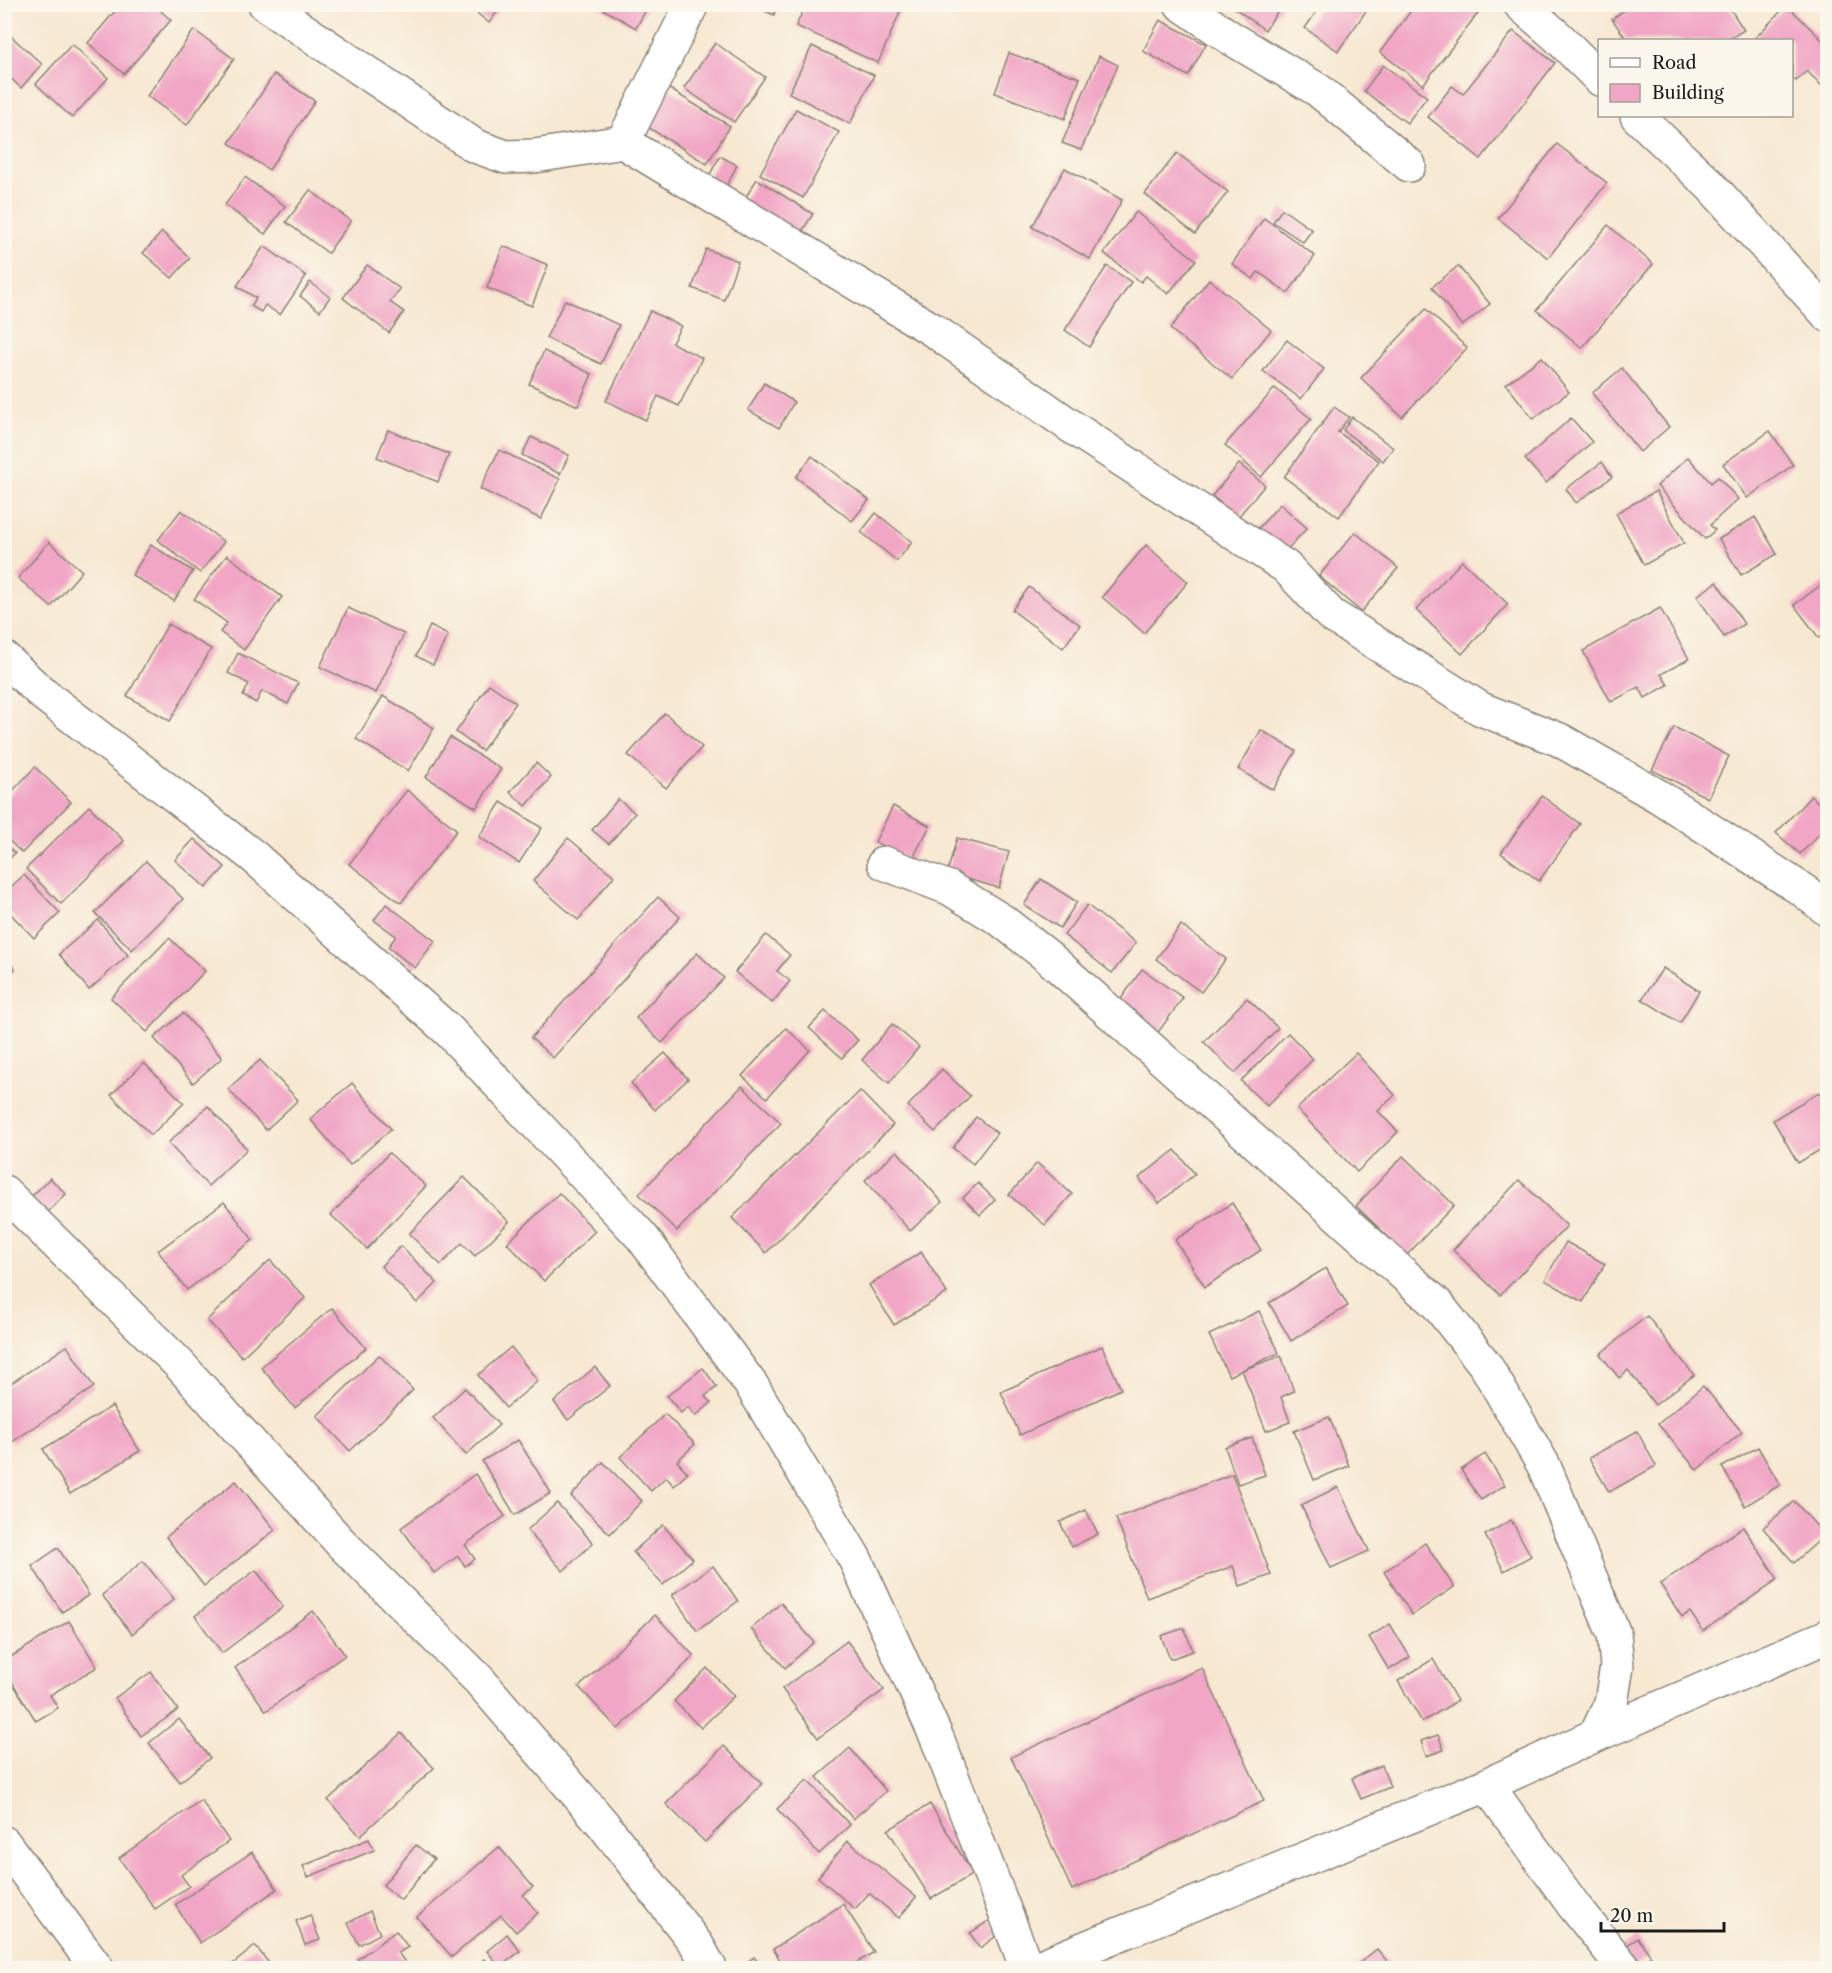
<svg xmlns="http://www.w3.org/2000/svg" width="1832" height="1973" viewBox="0 0 1832 1973" font-family="'Libre Caslon Text',serif">
<rect width="100%" height="100%" fill="#fbf7ec"/>
<filter id="ink" filterUnits="userSpaceOnUse"><feTurbulence type="fractalNoise" baseFrequency=".0167" numOctaves="2"/><feDisplacementMap in="SourceGraphic" scale="12" xChannelSelector="R" yChannelSelector="G"/><feConvolveMatrix kernelMatrix="1 2 1 2 8 2 1 2 1" color-interpolation-filters="sRGB"/></filter>
<filter id="wash" filterUnits="userSpaceOnUse"><feTurbulence type="fractalNoise" baseFrequency=".008" numOctaves="4" result="noise"/><feDisplacementMap in="SourceGraphic" scale="24" xChannelSelector="R" yChannelSelector="G"/><feGaussianBlur stdDeviation="1.35" result="paint"/><feColorMatrix in="noise" values="0 0 0 0 0 0 0 0 0 0 0 0 0 0 0 0 0 1.4 0 .05"/><feComposite in="paint" operator="in"/></filter>
<g filter="url(#wash)">
<rect width="100%" height="100%" fill="#f7e8d2"/>
<g id="blocks">
<!-- building -->
<g fill="#f1a6c5">
<polygon points="121,4 153,4 171,20 124,74 88,43"/>
<polygon points="466,4 503,4 489,23"/>
<polygon points="594,4 649,4 636,28"/>
<polygon points="749,4 778,4 774,15"/>
<polygon points="806,4 885,4 900,12 878,63 796,26"/>
<polygon points="1229,4 1283,4 1265,30"/>
<polygon points="1322,4 1371,4 1338,51 1305,28"/>
<polygon points="1416,4 1475,4 1481,9 1423,85 1380,52"/>
<polygon points="1633,4 1727,4 1744,30 1728,40 1627,40 1612,19"/>
<polygon points="1787,5 1828,46 1828,92 1807,71 1796,81 1792,77 1792,40 1754,39"/>
<polygon points="1160,20 1206,44 1188,76 1143,51"/>
<polygon points="4,30 42,64 21,88 4,72"/>
<polygon points="194,30 234,59 187,125 147,96"/>
<polygon points="1513,31 1555,63 1481,159 1428,117 1452,86 1463,94"/>
<polygon points="715,43 765,77 734,122 684,88"/>
<polygon points="72,44 108,78 72,118 36,84"/>
<polygon points="812,46 874,75 850,124 789,93"/>
<polygon points="1009,53 1080,78 1065,119 995,93"/>
<polygon points="1099,56 1118,65 1081,150 1062,143"/>
<polygon points="1383,65 1427,97 1407,123 1364,91"/>
<polygon points="274,74 315,101 269,170 229,143"/>
<polygon points="668,88 730,126 707,164 646,126"/>
<polygon points="796,109 839,132 803,198 760,174"/>
<polygon points="1557,144 1607,183 1548,258 1498,218"/>
<polygon points="1177,153 1228,192 1195,234 1145,194"/>
<polygon points="720,156 737,165 721,197 703,187"/>
<polygon points="1065,168 1122,200 1090,259 1032,227"/>
<polygon points="245,177 285,206 265,234 225,205"/>
<polygon points="757,179 813,214 796,241 740,206"/>
<polygon points="310,190 351,221 328,253 286,222"/>
<polygon points="1282,209 1312,230 1303,242 1273,222"/>
<polygon points="1136,212 1196,260 1168,294 1146,276 1141,282 1104,253"/>
<polygon points="1264,218 1315,256 1288,293 1258,272 1253,279 1232,264"/>
<polygon points="1608,225 1653,264 1582,348 1537,310"/>
<polygon points="162,232 190,258 172,278 143,253"/>
<polygon points="264,246 306,276 280,315 265,305 261,312 251,306 256,298 237,286"/>
<polygon points="503,246 548,265 532,306 487,288"/>
<polygon points="706,249 738,261 724,300 692,288"/>
<polygon points="367,265 400,289 390,302 404,312 389,333 343,298"/>
<polygon points="1107,266 1131,282 1089,347 1065,330"/>
<polygon points="1458,266 1490,304 1462,326 1432,287"/>
<polygon points="1209,279 1271,330 1232,379 1170,329"/>
<polygon points="310,282 330,297 320,311 300,296"/>
<polygon points="565,300 619,325 601,364 546,338"/>
<polygon points="1426,309 1467,348 1402,417 1361,378"/>
<polygon points="650,311 681,326 672,343 702,358 679,406 658,396 646,420 606,401"/>
<polygon points="1287,340 1324,369 1301,399 1263,371"/>
<polygon points="544,351 592,374 578,406 529,384"/>
<polygon points="1542,357 1569,392 1533,419 1506,384"/>
<polygon points="1622,368 1669,427 1640,452 1592,393"/>
<polygon points="764,383 794,402 779,428 748,410"/>
<polygon points="1275,388 1311,419 1261,477 1225,445"/>
<polygon points="1334,407 1349,417 1338,432 1379,461 1339,517 1284,477"/>
<polygon points="1352,417 1393,448 1383,461 1343,430"/>
<polygon points="1571,418 1592,442 1546,483 1525,459"/>
<polygon points="388,430 449,454 438,482 377,457"/>
<polygon points="1770,431 1793,465 1747,498 1723,464"/>
<polygon points="531,437 569,455 560,474 522,455"/>
<polygon points="499,450 560,479 541,519 480,489"/>
<polygon points="812,456 869,500 852,521 796,477"/>
<polygon points="1688,457 1711,483 1718,477 1738,499 1710,525 1715,530 1705,539 1657,486"/>
<polygon points="1602,462 1612,477 1576,503 1566,489"/>
<polygon points="1239,464 1265,485 1238,517 1212,496"/>
<polygon points="1656,491 1684,543 1644,565 1616,513"/>
<polygon points="1280,504 1307,528 1283,554 1257,530"/>
<polygon points="181,510 224,542 200,573 158,540"/>
<polygon points="876,513 912,542 897,561 861,532"/>
<polygon points="1755,517 1777,554 1741,575 1719,539"/>
<polygon points="1355,532 1398,568 1361,612 1319,576"/>
<polygon points="49,542 82,571 51,607 18,578"/>
<polygon points="151,545 193,571 174,601 132,575"/>
<polygon points="1146,545 1188,582 1144,633 1102,597"/>
<polygon points="227,555 282,597 244,650 220,632 227,623 194,599"/>
<polygon points="1462,561 1508,604 1462,654 1416,610"/>
<polygon points="1828,580 1828,632 1819,638 1794,605"/>
<polygon points="1717,582 1744,624 1724,637 1697,596"/>
<polygon points="1029,587 1080,625 1063,648 1012,610"/>
<polygon points="348,608 404,634 376,693 320,667"/>
<polygon points="1660,608 1689,659 1661,674 1668,685 1645,698 1639,687 1611,702 1583,651"/>
<polygon points="168,624 211,649 170,721 127,696"/>
<polygon points="430,626 448,635 433,665 416,656"/>
<polygon points="238,653 298,683 288,704 262,691 256,703 243,696 249,684 228,673"/>
<polygon points="489,684 516,703 482,751 456,732"/>
<polygon points="383,696 434,728 408,771 356,739"/>
<polygon points="665,713 702,747 666,788 628,755"/>
<polygon points="1674,727 1729,756 1708,798 1652,770"/>
<polygon points="1261,730 1296,751 1273,790 1238,769"/>
<polygon points="450,737 501,769 476,808 426,777"/>
<polygon points="536,763 551,777 526,806 510,792"/>
<polygon points="35,767 71,802 22,853 4,836 4,800"/>
<polygon points="407,790 457,830 401,903 349,864"/>
<polygon points="1542,796 1580,824 1539,881 1501,853"/>
<polygon points="1811,796 1828,811 1828,825 1800,854 1776,833"/>
<polygon points="618,799 635,813 609,844 592,830"/>
<polygon points="501,802 542,828 519,863 479,837"/>
<polygon points="89,806 124,841 61,904 26,869"/>
<polygon points="893,806 930,826 911,861 875,842"/>
<polygon points="568,838 614,876 578,920 533,881"/>
<polygon points="957,838 1009,852 999,888 947,873"/>
<polygon points="194,839 225,867 206,888 175,860"/>
<polygon points="4,844 15,853 4,864"/>
<polygon points="146,861 183,899 132,950 95,913"/>
<polygon points="24,875 60,913 34,938 4,907 4,893"/>
<polygon points="1041,879 1077,902 1060,928 1024,905"/>
<polygon points="658,897 680,917 553,1058 531,1038"/>
<polygon points="386,904 435,941 415,968 388,947 396,936 374,920"/>
<polygon points="1087,905 1136,943 1112,973 1064,935"/>
<polygon points="98,920 128,955 89,990 59,954"/>
<polygon points="1181,925 1226,959 1201,992 1156,959"/>
<polygon points="766,935 790,955 777,971 790,981 772,1003 735,972"/>
<polygon points="169,938 205,971 147,1032 111,998"/>
<polygon points="697,953 724,978 662,1043 636,1018"/>
<polygon points="4,958 15,969 4,979"/>
<polygon points="1663,968 1699,991 1680,1023 1642,999"/>
<polygon points="1142,969 1183,998 1156,1035 1116,1006"/>
<polygon points="1247,998 1278,1028 1235,1073 1204,1042"/>
<polygon points="825,1011 858,1040 842,1058 809,1028"/>
<polygon points="183,1013 222,1058 193,1083 154,1038"/>
<polygon points="892,1024 919,1047 889,1083 862,1060"/>
<polygon points="786,1028 810,1050 767,1098 742,1076"/>
<polygon points="1288,1033 1313,1059 1267,1106 1241,1081"/>
<polygon points="665,1053 688,1079 655,1110 631,1083"/>
<polygon points="1356,1053 1395,1095 1378,1111 1398,1132 1357,1172 1297,1109"/>
<polygon points="260,1060 298,1100 266,1130 228,1089"/>
<polygon points="144,1063 184,1103 151,1135 111,1095"/>
<polygon points="942,1069 970,1096 935,1132 908,1106"/>
<polygon points="352,1083 391,1129 350,1165 310,1119"/>
<polygon points="742,1086 781,1123 677,1231 639,1194"/>
<polygon points="860,1091 893,1125 766,1253 732,1218"/>
<polygon points="1819,1092 1828,1107 1828,1145 1798,1163 1773,1120"/>
<polygon points="208,1106 247,1149 208,1186 168,1143"/>
<polygon points="976,1117 997,1133 973,1164 953,1148"/>
<polygon points="1175,1150 1195,1174 1159,1203 1139,1178"/>
<polygon points="897,1151 942,1202 910,1231 865,1180"/>
<polygon points="389,1153 426,1186 367,1249 331,1215"/>
<polygon points="1403,1156 1454,1205 1407,1255 1356,1206"/>
<polygon points="1037,1163 1072,1194 1045,1225 1009,1195"/>
<polygon points="464,1177 509,1222 475,1256 462,1243 441,1265 409,1234"/>
<polygon points="50,1178 66,1194 47,1213 31,1197"/>
<polygon points="1519,1180 1567,1226 1500,1295 1453,1250"/>
<polygon points="978,1183 995,1200 980,1215 963,1198"/>
<polygon points="559,1193 595,1231 544,1281 507,1243"/>
<polygon points="224,1202 253,1240 187,1290 158,1251"/>
<polygon points="1232,1203 1261,1250 1205,1287 1175,1240"/>
<polygon points="1566,1242 1605,1264 1583,1302 1545,1280"/>
<polygon points="401,1246 437,1283 417,1303 381,1266"/>
<polygon points="921,1252 947,1293 894,1325 869,1285"/>
<polygon points="270,1260 305,1298 242,1357 207,1320"/>
<polygon points="1326,1268 1348,1306 1291,1341 1269,1303"/>
<polygon points="332,1308 366,1348 295,1408 261,1367"/>
<polygon points="1259,1311 1279,1353 1229,1376 1209,1335"/>
<polygon points="1647,1316 1694,1375 1655,1405 1628,1370 1619,1378 1600,1354"/>
<polygon points="67,1346 94,1387 12,1442 4,1431 4,1388"/>
<polygon points="1102,1346 1121,1389 1020,1435 1001,1392"/>
<polygon points="511,1347 538,1381 506,1408 478,1375"/>
<polygon points="379,1355 413,1390 350,1451 317,1416"/>
<polygon points="1281,1356 1294,1391 1281,1397 1290,1422 1266,1431 1242,1370"/>
<polygon points="595,1367 610,1386 568,1420 554,1402"/>
<polygon points="703,1368 717,1387 705,1396 711,1403 696,1416 688,1407 681,1413 667,1396"/>
<polygon points="1703,1386 1742,1432 1697,1470 1658,1424"/>
<polygon points="465,1388 499,1425 466,1455 433,1418"/>
<polygon points="112,1406 140,1451 70,1494 43,1449"/>
<polygon points="665,1414 695,1444 677,1461 688,1473 674,1486 666,1477 651,1491 620,1457"/>
<polygon points="1329,1417 1349,1466 1314,1480 1294,1431"/>
<polygon points="1637,1431 1656,1466 1609,1492 1589,1458"/>
<polygon points="1252,1438 1265,1475 1238,1484 1225,1447"/>
<polygon points="518,1440 551,1493 515,1515 482,1461"/>
<polygon points="1758,1447 1780,1485 1745,1506 1722,1467"/>
<polygon points="1485,1454 1505,1485 1481,1500 1461,1470"/>
<polygon points="603,1462 642,1501 610,1534 571,1496"/>
<polygon points="475,1474 505,1516 465,1545 475,1559 465,1566 458,1556 434,1573 401,1528"/>
<polygon points="1232,1474 1271,1575 1240,1586 1233,1566 1147,1598 1116,1518"/>
<polygon points="236,1481 275,1530 204,1586 166,1537"/>
<polygon points="1338,1487 1369,1551 1331,1568 1301,1505"/>
<polygon points="1794,1501 1825,1535 1794,1563 1763,1528"/>
<polygon points="557,1503 593,1543 563,1571 527,1530"/>
<polygon points="1086,1510 1098,1534 1072,1547 1060,1522"/>
<polygon points="1511,1520 1531,1556 1504,1571 1485,1535"/>
<polygon points="663,1525 693,1559 663,1585 633,1552"/>
<polygon points="1743,1527 1778,1579 1703,1631 1690,1612 1682,1617 1660,1584"/>
<polygon points="1425,1543 1454,1587 1412,1615 1384,1572"/>
<polygon points="58,1548 89,1595 62,1612 32,1566"/>
<polygon points="143,1561 174,1599 132,1634 102,1595"/>
<polygon points="713,1566 738,1601 697,1631 672,1595"/>
<polygon points="256,1570 283,1607 222,1653 195,1616"/>
<polygon points="781,1603 814,1642 785,1668 751,1629"/>
<polygon points="313,1611 345,1655 266,1711 235,1668"/>
<polygon points="655,1615 694,1656 618,1729 579,1687"/>
<polygon points="69,1621 97,1667 50,1695 58,1708 36,1721 4,1669 4,1661"/>
<polygon points="1390,1624 1410,1657 1389,1670 1369,1637"/>
<polygon points="1184,1628 1193,1651 1170,1659 1161,1636"/>
<polygon points="847,1641 884,1690 818,1738 782,1689"/>
<polygon points="1433,1659 1457,1701 1422,1722 1398,1681"/>
<polygon points="707,1668 734,1696 701,1728 674,1701"/>
<polygon points="1202,1668 1264,1801 1072,1890 1011,1757"/>
<polygon points="151,1672 178,1710 141,1736 115,1698"/>
<polygon points="179,1719 210,1758 180,1782 149,1743"/>
<polygon points="401,1733 434,1768 360,1836 328,1800"/>
<polygon points="1438,1735 1444,1750 1426,1756 1421,1741"/>
<polygon points="724,1746 762,1784 705,1842 666,1804"/>
<polygon points="850,1748 886,1791 853,1819 817,1777"/>
<polygon points="1382,1765 1390,1787 1361,1799 1352,1778"/>
<polygon points="807,1780 850,1825 819,1854 777,1809"/>
<polygon points="201,1800 229,1841 181,1875 189,1886 155,1909 119,1858"/>
<polygon points="930,1804 973,1874 931,1899 888,1830"/>
<polygon points="369,1839 374,1850 308,1877 303,1866"/>
<polygon points="848,1841 916,1897 899,1918 869,1893 855,1909 818,1877"/>
<polygon points="416,1845 434,1859 401,1900 383,1885"/>
<polygon points="499,1847 533,1887 523,1895 538,1913 516,1932 501,1915 452,1957 417,1917"/>
<polygon points="252,1852 277,1889 200,1943 175,1905"/>
<polygon points="843,1904 874,1952 849,1968 785,1968 773,1949"/>
<polygon points="370,1911 380,1934 359,1945 348,1923"/>
<polygon points="310,1915 320,1940 305,1945 296,1921"/>
<polygon points="990,1920 999,1934 980,1948 970,1933"/>
<polygon points="396,1931 408,1947 398,1953 408,1966 405,1968 365,1968 358,1959"/>
<polygon points="507,1934 520,1951 500,1967 487,1951"/>
<polygon points="1638,1938 1651,1956 1635,1968 1621,1949"/>
<polygon points="255,1946 273,1968 228,1968"/>
<polygon points="1377,1949 1393,1968 1353,1968"/>
<polygon points="754,1957 763,1968 739,1968"/>
<polygon points="484,1959 494,1968 474,1968"/>
</g>
</g>
</g>
<g filter="url(#ink)">
<use href="#blocks" fill-opacity="0" stroke="#8a8277" stroke-width="1.5"/>
<g fill="none" stroke-linecap="round" stroke-linejoin="round">
<defs>
<g id="street">
<polyline points="265,4 475,146 506,157 535,156 623,142 933,330 1075,429 1286,567 1331,615 1481,709 1560,740 1658,796 1804,891 1828,910"/>
<polyline points="1181,4 1231,38 1318,90 1409,165"/>
<polyline points="1520,4 1559,38 1600,79"/>
<polyline points="1637,116 1710,185 1828,315"/>
<polyline points="623,142 692,4"/>
<polyline points="4,658 43,694 253,856 449,1031 642,1237 752,1386 855,1559 937,1738 1027,1968"/>
<polyline points="884,863 949,888 1001,920 1047,956 1437,1304 1486,1366 1544,1466 1614,1634 1617,1666 1611,1703 1596,1735"/>
<polyline points="4,1192 179,1364 341,1543 479,1680 603,1824 697,1945 710,1968"/>
<polyline points="1487,1785 1574,1906 1624,1968"/>
<polyline points="4,1843 97,1968"/>
<polyline points="1036,1968 1487,1785 1596,1735 1828,1636"/>
</g>
</defs>
<!-- street casing -->
<use href="#street" stroke="#8a8277" stroke-width="36"/>
<!-- street -->
<use href="#street" stroke="#fff" stroke-width="33"/>
</g>
</g>
<!-- margin -->
<rect width="1832" height="1973" fill="none" stroke="#fbf7ec" stroke-width="24"/>
<!-- legend -->
<rect x="1598" y="39" width="195" height="78" fill="#fbf7ec" stroke="#a29f99" stroke-width="1.5"/>
<rect x="1610" y="58" width="30" height="9" fill="#ffffff" stroke="#a29f99" stroke-width="1.5"/>
<text x="1652" y="69" font-size="18" fill="#1c1c1c">Road</text>
<rect x="1610" y="84" width="30" height="18" fill="#f1a6c5" stroke="#a29f99" stroke-width="1.5"/>
<text x="1652" y="99" font-size="18" fill="#1c1c1c">Building</text>
<!-- scale -->
<path d="M1601 1922v9h123v-9" fill="none" stroke="#1c1c1c" stroke-width="3"/>
<text x="1610" y="1922" font-size="18" fill="#1c1c1c" stroke="#fbf7ec" stroke-width="4.5" paint-order="stroke">20 m</text>
</svg>
